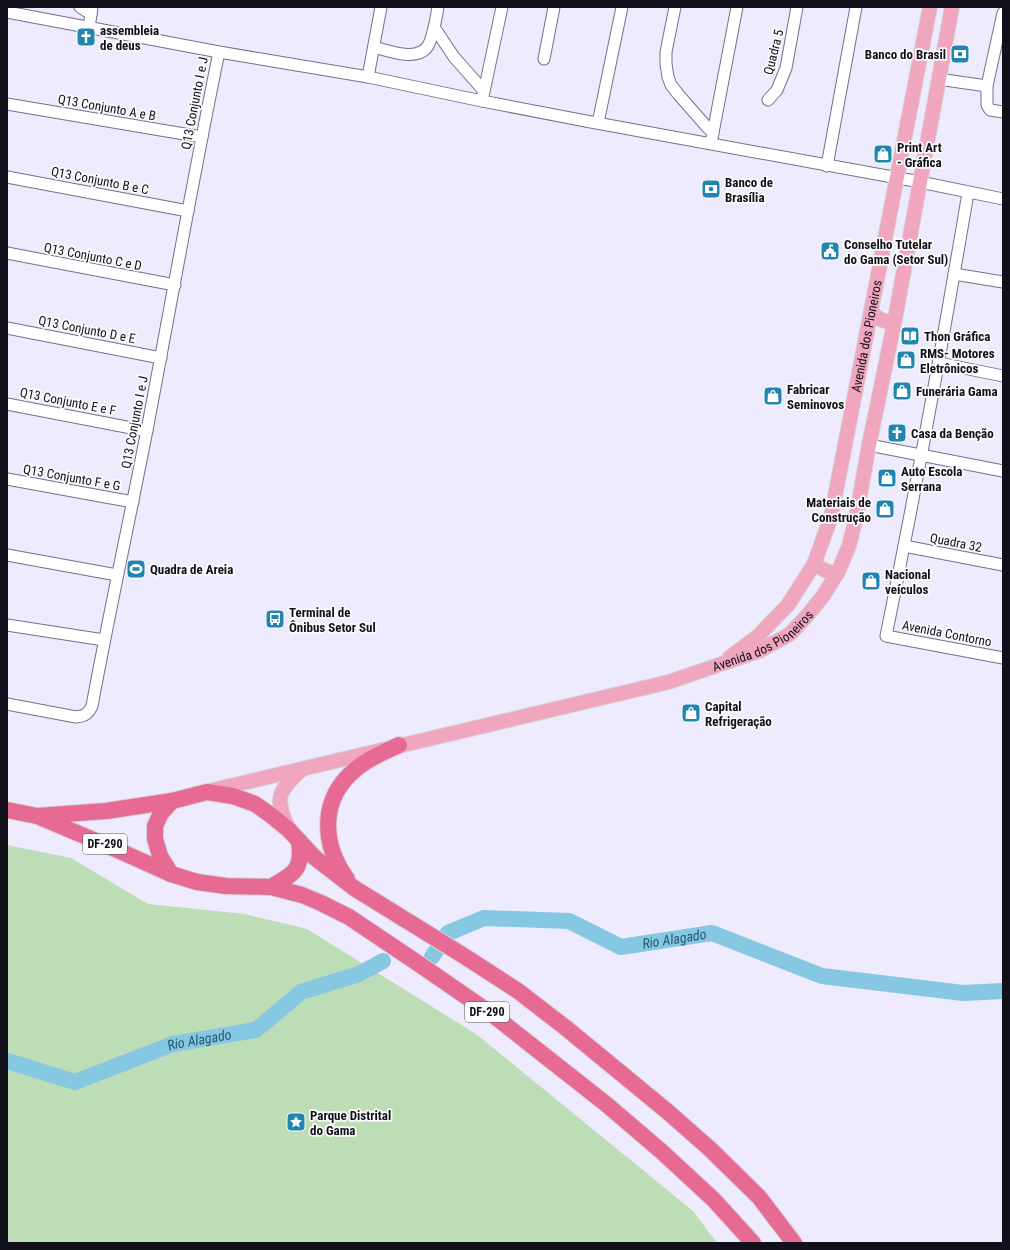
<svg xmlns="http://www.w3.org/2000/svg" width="1010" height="1250" viewBox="0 0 1010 1250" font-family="'Roboto Condensed',sans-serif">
<rect width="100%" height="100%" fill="#eeebfe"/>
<!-- green -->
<polygon fill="#bdddb7" points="7,845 71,858 148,904 245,914 307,929 476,1034 693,1211 717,1243 7,1243"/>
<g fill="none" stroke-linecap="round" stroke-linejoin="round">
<!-- river -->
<g stroke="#86c7e2" stroke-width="16">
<path id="s1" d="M432 957 448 933 484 918 569 921 621 947 712 933 822 976 963 993 1003 991"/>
<path id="s2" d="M7 1061 75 1082 173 1044 256 1030 301 992 359 974 383 961"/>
</g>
<defs>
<g id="minor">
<polyline points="80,7 91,14"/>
<polyline points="675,7 666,52 666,64 668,77 671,85 678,94 706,126 713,133"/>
<polyline points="7,12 219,52 368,77 482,101 591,122 920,182 1003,199"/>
<polyline points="1003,13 987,86 987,105 990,110 1003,112"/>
<polyline points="434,27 454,57 484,91"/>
<polyline points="89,28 92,7"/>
<path d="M374 47C389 51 420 63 429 44 434 33 436 19 438 7"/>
<polyline points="544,59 554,7"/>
<polyline points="368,77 381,7"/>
<polyline points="938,79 987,86"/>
<polyline points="768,100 777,90 786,68 797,7"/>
<polyline points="482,101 502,7"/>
<polyline points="7,104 202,137"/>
<polyline points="598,123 622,7"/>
<polyline points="712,138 737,7"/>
<polyline points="827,166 856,7"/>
<polyline points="7,177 188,211"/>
<path d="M968 193C943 341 916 489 886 636L1003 658"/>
<polyline points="7,253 175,285"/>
<polyline points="954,274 1003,282"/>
<polyline points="7,328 161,358"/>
<polyline points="939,363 1003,376"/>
<polyline points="7,404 147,431"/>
<polyline points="869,445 1003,471"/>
<polyline points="7,479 133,502"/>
<polyline points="904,546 1003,565"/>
<polyline points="7,555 117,575"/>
<polyline points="7,625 104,640"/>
<path d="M7 704 76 717C85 716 88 714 92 706 109 614 129 522 147 430 171 304 193 178 219 52"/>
</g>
<g id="major">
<path d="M871 313C878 318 886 325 895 319"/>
<path d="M814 564C823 569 828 574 838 572"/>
<path id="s3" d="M730 657 757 637 788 605 814 564 831 517 930 7"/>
<path id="s4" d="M209 791 669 682 759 651 790 634 806 617 823 596 838 572 849 546 856 518 869 445 895 319 952 7"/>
<path d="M289 830C275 799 276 793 301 770"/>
</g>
<g id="highway">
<polyline points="7,810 37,816 115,849 171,874 197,882 226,886 271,887 302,895 321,903 349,917 419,964 493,1015 606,1104 661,1151 714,1200 753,1243"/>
<polyline points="37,816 106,811 172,801 207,792 233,796 255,804 272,816 289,830 314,857 354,888 464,956 518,991 566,1028 668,1112 710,1149 759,1197 794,1243"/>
<polyline points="171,874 160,856 155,839 155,826 161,813 172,801"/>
<path d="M347 879C321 843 320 798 356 769 368 758 385 752 399 745"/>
<path d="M271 887C295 873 303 870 299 841"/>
</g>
</defs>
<!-- minor casing -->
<use href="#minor" stroke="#75708c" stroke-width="13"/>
<!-- major casing -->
<use href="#major" stroke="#d4d4d6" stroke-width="16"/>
<!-- highway casing -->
<use href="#highway" stroke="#d4d4d6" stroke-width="18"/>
<!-- minor -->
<use href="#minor" stroke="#fff" stroke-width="11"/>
<!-- major -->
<use href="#major" stroke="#f0a6bf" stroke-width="14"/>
<!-- highway -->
<use href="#highway" stroke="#e66a94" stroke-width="16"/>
</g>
<!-- icons -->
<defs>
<symbol id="church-square" viewBox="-11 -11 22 22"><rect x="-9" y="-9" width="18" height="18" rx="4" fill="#2086b0" stroke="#fbfbfb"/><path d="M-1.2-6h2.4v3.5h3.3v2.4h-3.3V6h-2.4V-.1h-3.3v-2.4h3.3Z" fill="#fff"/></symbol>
<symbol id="bank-square" viewBox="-11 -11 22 22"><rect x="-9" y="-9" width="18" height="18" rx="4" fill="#2086b0" stroke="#fbfbfb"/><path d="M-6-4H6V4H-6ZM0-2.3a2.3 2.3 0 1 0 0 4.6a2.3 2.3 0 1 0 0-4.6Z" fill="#fff"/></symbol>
<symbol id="shop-square" viewBox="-11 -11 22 22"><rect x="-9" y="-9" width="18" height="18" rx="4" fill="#2086b0" stroke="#fbfbfb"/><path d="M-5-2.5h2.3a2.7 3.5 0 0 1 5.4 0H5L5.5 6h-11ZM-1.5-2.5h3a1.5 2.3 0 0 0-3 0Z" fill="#fff"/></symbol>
<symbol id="civic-square" viewBox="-11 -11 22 22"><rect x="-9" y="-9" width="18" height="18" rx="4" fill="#2086b0" stroke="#fbfbfb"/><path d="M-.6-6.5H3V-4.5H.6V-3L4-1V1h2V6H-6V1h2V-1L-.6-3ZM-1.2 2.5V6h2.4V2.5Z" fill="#fff"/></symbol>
<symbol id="library-square" viewBox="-11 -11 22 22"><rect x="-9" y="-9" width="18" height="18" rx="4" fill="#2086b0" stroke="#fbfbfb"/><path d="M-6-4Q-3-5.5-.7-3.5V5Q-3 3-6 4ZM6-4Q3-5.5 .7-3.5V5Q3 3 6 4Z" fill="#fff"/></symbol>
<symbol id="stadium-square" viewBox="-11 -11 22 22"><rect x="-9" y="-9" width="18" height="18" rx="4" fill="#2086b0" stroke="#fbfbfb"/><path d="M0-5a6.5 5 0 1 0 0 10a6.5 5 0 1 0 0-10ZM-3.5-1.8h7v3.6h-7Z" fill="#fff"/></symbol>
<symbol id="bus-square" viewBox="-11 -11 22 22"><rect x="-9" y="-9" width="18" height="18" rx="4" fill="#2086b0" stroke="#fbfbfb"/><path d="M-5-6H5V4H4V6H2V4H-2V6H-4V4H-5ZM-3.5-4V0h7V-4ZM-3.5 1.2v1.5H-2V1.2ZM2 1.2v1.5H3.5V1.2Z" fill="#fff"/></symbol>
<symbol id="sight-square" viewBox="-11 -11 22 22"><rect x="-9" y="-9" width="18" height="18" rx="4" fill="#2086b0" stroke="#fbfbfb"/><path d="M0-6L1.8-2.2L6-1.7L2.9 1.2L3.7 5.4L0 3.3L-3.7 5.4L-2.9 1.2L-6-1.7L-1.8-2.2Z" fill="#fff"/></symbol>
</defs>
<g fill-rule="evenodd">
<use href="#church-square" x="75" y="26" width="22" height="22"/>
<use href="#bank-square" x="949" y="43" width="22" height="22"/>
<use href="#shop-square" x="872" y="143" width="22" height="22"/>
<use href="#bank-square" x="700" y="178" width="22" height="22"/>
<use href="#civic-square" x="819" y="240" width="22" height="22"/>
<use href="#library-square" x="899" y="325" width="22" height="22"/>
<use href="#shop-square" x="895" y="349" width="22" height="22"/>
<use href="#shop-square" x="891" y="380" width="22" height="22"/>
<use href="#shop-square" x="762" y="385" width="22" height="22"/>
<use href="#church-square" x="886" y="422" width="22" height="22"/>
<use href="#shop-square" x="876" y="467" width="22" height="22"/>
<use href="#shop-square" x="874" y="498" width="22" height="22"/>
<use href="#stadium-square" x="125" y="558" width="22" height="22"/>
<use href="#shop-square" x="860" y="570" width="22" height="22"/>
<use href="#bus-square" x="264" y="608" width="22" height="22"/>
<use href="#shop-square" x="680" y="702" width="22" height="22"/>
<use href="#sight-square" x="285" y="1111" width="22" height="22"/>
</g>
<g text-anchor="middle" stroke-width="3.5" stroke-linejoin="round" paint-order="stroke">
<!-- shield labels -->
<g fill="#fbfbfb" stroke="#57565e" stroke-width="1">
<rect x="83" y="834" width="44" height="20" rx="3"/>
<rect x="465" y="1002" width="44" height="20" rx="3"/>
</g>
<g font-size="12" font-weight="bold" fill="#110f1a">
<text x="105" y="848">DF-290</text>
<text x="487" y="1016">DF-290</text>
</g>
<!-- poi labels -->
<g font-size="13" font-weight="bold" fill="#110f1a" stroke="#fbfbfb" text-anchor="start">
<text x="100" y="35">assembleia<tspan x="100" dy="15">de deus</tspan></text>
<text x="946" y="59" text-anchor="end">Banco do Brasil</text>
<text x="897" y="152">Print Art<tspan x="897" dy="15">- Gráfica</tspan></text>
<text x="725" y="187">Banco de<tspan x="725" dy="15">Brasília</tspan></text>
<text x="844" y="249">Conselho Tutelar<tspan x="844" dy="15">do Gama (Setor Sul)</tspan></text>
<text x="924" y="341">Thon Gráfica</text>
<text x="920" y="358">RMS- Motores<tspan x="920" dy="15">Eletrônicos</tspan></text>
<text x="787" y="394">Fabricar<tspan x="787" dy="15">Seminovos</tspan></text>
<text x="916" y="396">Funerária Gama</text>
<text x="911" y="438">Casa da Benção</text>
<text x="901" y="476">Auto Escola<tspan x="901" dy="15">Serrana</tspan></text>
<text x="871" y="507" text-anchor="end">Materiais de<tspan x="871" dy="15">Construção</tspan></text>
<text x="150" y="574">Quadra de Areia</text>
<text x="885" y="579">Nacional<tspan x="885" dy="15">veículos</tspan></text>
<text x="289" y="617">Terminal de<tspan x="289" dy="15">Ônibus Setor Sul</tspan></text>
<text x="705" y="711">Capital<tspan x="705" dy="15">Refrigeração</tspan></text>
<text x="310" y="1120">Parque Distrital<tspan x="310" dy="15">do Gama</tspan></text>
</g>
<!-- street labels -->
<g font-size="13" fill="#110f1a" stroke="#fbfbfb">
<text transform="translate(773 52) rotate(-76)" y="5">Quadra 5</text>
<text transform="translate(194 103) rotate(-79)" y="5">Q13 Conjunto I e J</text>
<text transform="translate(107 107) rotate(10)" y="5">Q13 Conjunto A e B</text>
<text transform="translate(100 180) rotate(11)" y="5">Q13 Conjunto B e C</text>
<text transform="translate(93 256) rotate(11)" y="5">Q13 Conjunto C e D</text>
<text transform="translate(87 329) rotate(11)" y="5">Q13 Conjunto D e E</text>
<text dy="5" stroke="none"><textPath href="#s3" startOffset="361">Avenida dos Pioneiros</textPath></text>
<text transform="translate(68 401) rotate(11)" y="5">Q13 Conjunto E e F</text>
<text transform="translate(134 422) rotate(-79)" y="5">Q13 Conjunto I e J</text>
<text transform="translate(72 477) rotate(10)" y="5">Q13 Conjunto F e G</text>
<text transform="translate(956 542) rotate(11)" y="5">Quadra 32</text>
<text dy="5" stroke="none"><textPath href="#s4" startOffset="576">Avenida dos Pioneiros</textPath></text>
<text transform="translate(947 633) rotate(11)" y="5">Avenida Contorno</text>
</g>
<!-- water labels -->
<g font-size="14" font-style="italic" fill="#23576b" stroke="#fbfbfb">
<text dy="5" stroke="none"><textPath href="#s1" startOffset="265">Rio Alagado</textPath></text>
<text dy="5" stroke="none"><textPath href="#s2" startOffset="203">Rio Alagado</textPath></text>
</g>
</g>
<!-- border -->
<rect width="1010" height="1250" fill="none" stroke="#110f1a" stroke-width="16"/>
</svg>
